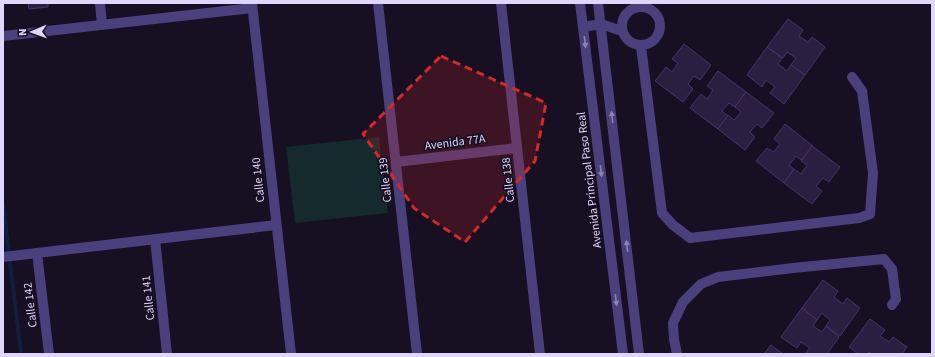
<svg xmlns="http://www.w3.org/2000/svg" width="935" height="357" viewBox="0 0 935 357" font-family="'Source Sans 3',sans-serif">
<rect width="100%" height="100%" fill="#161022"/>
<!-- green -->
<polygon fill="#142a2c" points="379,137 388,213 295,223 286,147"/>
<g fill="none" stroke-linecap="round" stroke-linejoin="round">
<!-- stream -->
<polyline stroke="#111d41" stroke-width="4" points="3,203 21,354"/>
</g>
<!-- building -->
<g fill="#2a1e41" stroke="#45336b">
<polygon points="28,3 48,3 48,7 29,9"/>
<polygon points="788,19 803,30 799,36 808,42 812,37 825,47 805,75 791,65 796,58 787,52 783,58 767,47"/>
<polygon points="684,44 711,65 700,80 694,76 688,84 693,89 683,102 655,81 666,67 672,72 678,63 672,59"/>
<polygon points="767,47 782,58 778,64 787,71 791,65 805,75 784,104 770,93 775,87 766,80 762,87 747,75"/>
<polygon points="718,71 746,92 735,107 729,103 722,111 728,116 718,129 690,108 701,94 707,99 713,90 707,86"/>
<polygon points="746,92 774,113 762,128 757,124 750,132 755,137 745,150 718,129 728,115 734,120 741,112 735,107"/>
<polygon points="785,124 813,146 801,160 796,156 789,165 794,169 784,183 756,161 767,148 773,152 780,144 774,139"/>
<polygon points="812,146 840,167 829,182 823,178 816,186 822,191 812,204 784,183 794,169 801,174 807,165 801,161"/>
<polygon points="823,280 838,291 834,297 843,304 847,298 860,308 840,336 826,326 830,320 822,313 817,320 802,308"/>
<polygon points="802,308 817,320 813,326 822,332 826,326 839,337 827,354 805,354 810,348 801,342 797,348 781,337"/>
<polygon points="870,319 885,330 880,336 889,342 893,337 907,347 902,354 871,354 869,352 867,354 858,354 849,347"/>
<polygon points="771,345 783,354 764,354"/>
</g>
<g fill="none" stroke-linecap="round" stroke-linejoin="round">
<!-- minor -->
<g stroke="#4a407d" stroke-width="10">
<polyline points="100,3 102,25"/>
<polyline points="252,3 291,354"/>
<polyline points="378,3 417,354"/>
<polyline points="501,3 540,354"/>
<polyline points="580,3 623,354"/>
<polyline points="598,3 639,354"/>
<circle cx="641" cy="26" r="19"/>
<polyline points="583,27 601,24 622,31"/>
<polyline points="3,36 252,8"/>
<polyline points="641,46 662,213 673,225 690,238 859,218 870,214 873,173 862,91 852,77"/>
<polyline points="396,162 517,148"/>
<polyline points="155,239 167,354"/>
<polyline points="37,253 49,354"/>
<polyline points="3,257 276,225"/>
<polyline points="677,354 674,339 673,323 683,302 701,284 718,277 793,268 884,259 892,269 896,299 892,305"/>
</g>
</g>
<!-- one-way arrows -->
<defs><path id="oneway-solid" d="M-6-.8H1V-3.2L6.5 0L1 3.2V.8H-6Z"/></defs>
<g fill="#8d84b6">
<use href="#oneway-solid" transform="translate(585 42) rotate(83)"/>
<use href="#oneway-solid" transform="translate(612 117) rotate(-97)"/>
<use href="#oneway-solid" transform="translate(601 171) rotate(83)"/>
<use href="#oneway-solid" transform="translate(627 246) rotate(-97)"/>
<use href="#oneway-solid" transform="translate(616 300) rotate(83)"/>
</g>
<!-- marked area -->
<path fill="#d62828" fill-opacity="0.2" stroke="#d62828" stroke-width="3" stroke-dasharray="8 5" stroke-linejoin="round" d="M441 56 546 103 535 161 465 242 414 208 363 134Z"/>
<g text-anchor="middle" stroke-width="3.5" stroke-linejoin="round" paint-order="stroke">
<!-- street labels -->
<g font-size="12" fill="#dfd6fb" stroke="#161022">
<text transform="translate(455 142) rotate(-7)" y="4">Avenida 77A</text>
<text transform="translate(258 180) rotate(-96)" y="4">Calle 140</text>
<text transform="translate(385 180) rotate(-96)" y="4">Calle 139</text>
<text transform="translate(508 180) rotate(-96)" y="4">Calle 138</text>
<text transform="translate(589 180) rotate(-97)" y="4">Avenida Principal Paso Real</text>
<text transform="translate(148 298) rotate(-96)" y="4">Calle 141</text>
<text transform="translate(30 305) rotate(-97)" y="4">Calle 142</text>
</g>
</g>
<!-- border -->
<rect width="935" height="357" fill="none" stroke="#dfd6fb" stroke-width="8"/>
<!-- north arrow -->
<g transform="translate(32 32) rotate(268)" stroke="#161022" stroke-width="3" paint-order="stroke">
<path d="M0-3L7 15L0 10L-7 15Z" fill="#dfd6fb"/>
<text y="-6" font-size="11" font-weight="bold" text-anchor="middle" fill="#dfd6fb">N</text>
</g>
</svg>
